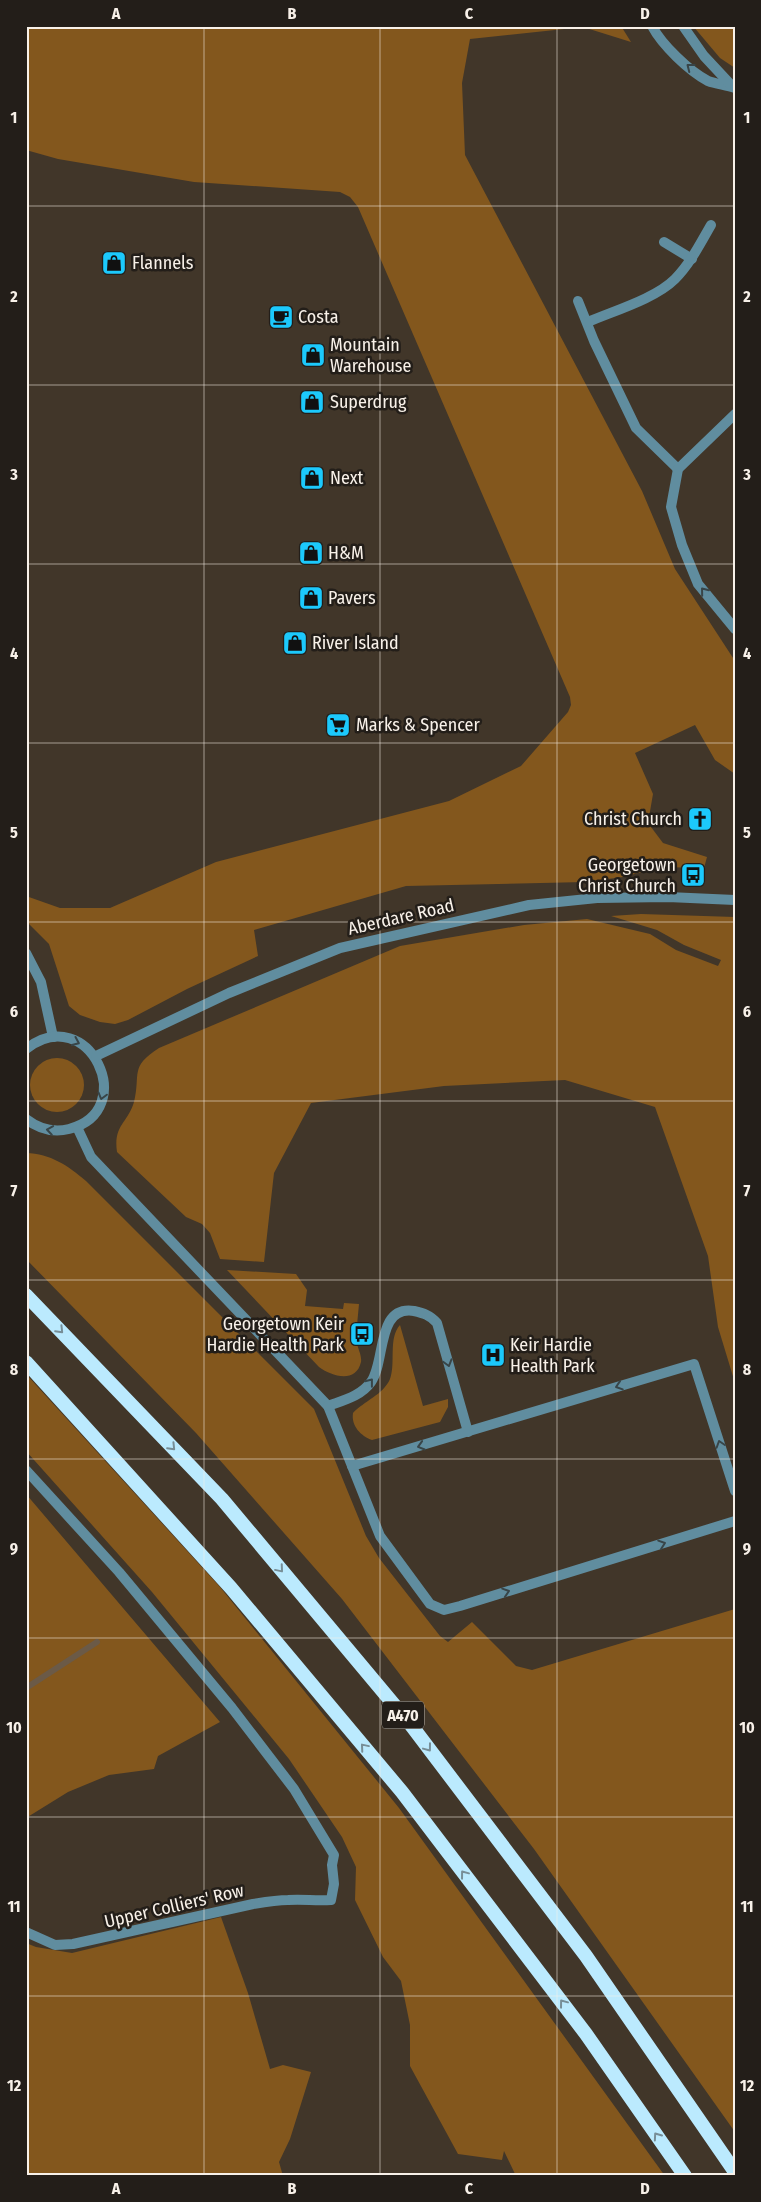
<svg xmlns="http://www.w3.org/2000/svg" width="761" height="2202" viewBox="0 0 761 2202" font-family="'Fira Sans Condensed',sans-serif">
<rect width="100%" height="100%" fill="#413629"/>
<!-- green -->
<g fill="#83571d">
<polygon points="26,26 621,26 631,42 583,27 470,39 462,83 465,155 642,491 675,569 735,661 735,774 715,760 695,725 635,753 653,794 648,823 663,843 707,857 704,868 661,867 623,877 585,882 406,886 254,930 258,956 187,989 128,1020 115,1024 100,1022 80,1015 69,1006 49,944 26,921 26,896 60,908 110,908 216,862 449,801 521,766 568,712 571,705 570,697 358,207 350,197 340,192 194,182 58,159 26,150"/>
<polygon points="693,26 735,26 735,68 720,58"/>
<path d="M641 914 735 917V1383L718 1327 708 1256 655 1107 565 1080 444 1086 311 1103 274 1173 264 1262 220 1259 210 1233 202 1224 186 1217 117 1152C113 1125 128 1123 134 1102 141 1074 129 1067 159 1048L400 946 524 925 587 919 650 934 676 950 718 966 721 960 684 945 657 930 611 916Z"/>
<circle cx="57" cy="1085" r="27"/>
<path d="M26 1153C51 1154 67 1165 86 1181L314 1409 366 1536 379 1558 440 1636 448 1642 472 1622 516 1666 532 1670 735 1609V2132L534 1849 342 1599 196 1433 26 1259Z"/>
<path d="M227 1270 296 1274 307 1290 305 1306 343 1309 344 1303 359 1304C358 1316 356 1330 357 1343 358 1349 362 1356 361 1362 356 1384 331 1376 319 1367Z"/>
<path d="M400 1325 423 1406 448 1399V1407L440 1422 372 1440C361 1436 351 1426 353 1413 364 1401 383 1395 390 1379 396 1363 388 1338 400 1325Z"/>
<polygon points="26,1374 220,1587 399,1808 665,2176 516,2176 504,2151 502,2160 458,2154 410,2066 410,2025 401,1981 383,1957 355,1900 356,1867 342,1837 289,1759 152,1592 26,1451"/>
<polygon points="26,1494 220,1722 158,1756 154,1769 109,1775 68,1792 26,1818"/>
<polygon points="221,1917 248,1993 270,2069 283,2065 311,2072 290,2139 279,2162 283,2176 26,2176 26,1943 36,1947 72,1953"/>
</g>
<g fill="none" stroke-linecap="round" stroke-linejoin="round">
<!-- stream -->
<polyline stroke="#6b5a47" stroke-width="6" points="26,1688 97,1642"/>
<!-- minor -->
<g stroke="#608d9f" stroke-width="10">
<path d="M652 26C662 45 689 71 708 81 716 84 726 85 735 88"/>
<polyline points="683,26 704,56 732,86"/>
<polyline points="664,242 692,259"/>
<polyline points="578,301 594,341 636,428 678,469"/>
<path d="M588 322C613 311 655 299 675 279 690 264 700 244 711 225"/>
<polyline points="735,414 678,469 671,507 682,545 698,584 735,629"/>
<polyline points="26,953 41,982 53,1037"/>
<path d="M26 1049C89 1000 141 1111 69 1129 53 1133 39 1129 26 1119"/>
<polyline points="96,1056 229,993 340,948 529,905 597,898 668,897 735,900"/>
<polyline points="77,1127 91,1157 328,1406 380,1536 430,1604 444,1610 460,1606 735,1521"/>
<path d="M328 1406C344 1400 361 1396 371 1382 386 1361 376 1305 414 1311 423 1313 430 1315 437 1323L468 1432"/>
<polyline points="352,1466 694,1364 735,1491"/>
<path d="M26 1470 119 1572 232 1708 294 1789 334 1855 332 1865 334 1884 331 1900C315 1901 304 1899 288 1900 277 1900 265 1902 253 1904L73 1944 55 1945 26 1932"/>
</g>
<!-- trunk -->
<g stroke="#bbeafe" stroke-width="14">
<polyline points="26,1295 222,1499 411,1725 586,1956 735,2172"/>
<polyline points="26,1362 231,1588 402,1792 586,2034 685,2176"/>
</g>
</g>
<!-- one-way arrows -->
<defs><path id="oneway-chevron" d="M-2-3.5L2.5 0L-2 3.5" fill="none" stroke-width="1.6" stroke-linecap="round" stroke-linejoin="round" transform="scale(1.25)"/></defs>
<g stroke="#384548">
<use href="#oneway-chevron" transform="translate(690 67) rotate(-142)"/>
<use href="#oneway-chevron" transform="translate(704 591) rotate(-129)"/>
<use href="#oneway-chevron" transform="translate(76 1042) rotate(24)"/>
<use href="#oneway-chevron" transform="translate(102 1096) rotate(105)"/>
<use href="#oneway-chevron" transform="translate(50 1130) rotate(-171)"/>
<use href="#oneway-chevron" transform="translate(448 1363) rotate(74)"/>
<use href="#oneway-chevron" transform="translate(370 1382) rotate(-52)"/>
<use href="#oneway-chevron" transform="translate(619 1386) rotate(162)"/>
<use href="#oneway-chevron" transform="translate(720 1444) rotate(-108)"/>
<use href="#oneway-chevron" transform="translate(421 1446) rotate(163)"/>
<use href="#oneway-chevron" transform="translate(662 1544) rotate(-19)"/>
<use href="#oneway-chevron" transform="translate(506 1592) rotate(-18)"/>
</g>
<g stroke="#778e97">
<use href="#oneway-chevron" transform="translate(60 1330) rotate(46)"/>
<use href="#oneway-chevron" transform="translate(172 1447) rotate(46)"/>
<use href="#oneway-chevron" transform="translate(280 1569) rotate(50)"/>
<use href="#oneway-chevron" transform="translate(364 1747) rotate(-130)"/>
<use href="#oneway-chevron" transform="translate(428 1748) rotate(53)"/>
<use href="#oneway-chevron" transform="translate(464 1874) rotate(-127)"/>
<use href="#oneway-chevron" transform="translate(563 2003) rotate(-127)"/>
<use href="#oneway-chevron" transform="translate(657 2136) rotate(-125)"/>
</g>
<!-- grid -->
<path fill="none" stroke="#f8f1e9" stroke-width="1" stroke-opacity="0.55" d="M204 26V2176M380 26V2176M557 26V2176M26 206H735M26 385H735M26 564H735M26 743H735M26 922H735M26 1101H735M26 1280H735M26 1459H735M26 1638H735M26 1817H735M26 1996H735"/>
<!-- icons -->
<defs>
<symbol id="shop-square" viewBox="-11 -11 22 22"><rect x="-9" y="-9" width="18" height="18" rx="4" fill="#1cc9fc" stroke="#231e19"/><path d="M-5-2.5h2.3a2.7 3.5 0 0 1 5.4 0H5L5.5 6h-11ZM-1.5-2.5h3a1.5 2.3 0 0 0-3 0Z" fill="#111"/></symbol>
<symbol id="cafe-square" viewBox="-11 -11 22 22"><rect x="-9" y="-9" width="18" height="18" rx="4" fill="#1cc9fc" stroke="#231e19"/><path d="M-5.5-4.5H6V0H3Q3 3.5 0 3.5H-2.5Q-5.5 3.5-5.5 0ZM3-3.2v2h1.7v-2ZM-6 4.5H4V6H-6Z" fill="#111"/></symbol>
<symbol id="supermarket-square" viewBox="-11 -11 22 22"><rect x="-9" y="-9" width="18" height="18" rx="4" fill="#1cc9fc" stroke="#231e19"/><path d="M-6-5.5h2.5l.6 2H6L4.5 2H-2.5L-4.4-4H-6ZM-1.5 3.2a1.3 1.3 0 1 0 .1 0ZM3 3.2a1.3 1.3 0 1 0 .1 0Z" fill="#111"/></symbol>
<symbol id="church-square" viewBox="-11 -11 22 22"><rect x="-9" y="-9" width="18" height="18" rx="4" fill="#1cc9fc" stroke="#231e19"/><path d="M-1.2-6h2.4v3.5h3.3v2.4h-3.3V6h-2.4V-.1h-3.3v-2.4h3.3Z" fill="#111"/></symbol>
<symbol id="bus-square" viewBox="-11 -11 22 22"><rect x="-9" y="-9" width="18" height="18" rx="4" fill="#1cc9fc" stroke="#231e19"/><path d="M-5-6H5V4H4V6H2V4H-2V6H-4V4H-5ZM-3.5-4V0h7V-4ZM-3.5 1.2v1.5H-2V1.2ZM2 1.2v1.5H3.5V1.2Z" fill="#111"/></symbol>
<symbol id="hospital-square" viewBox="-11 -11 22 22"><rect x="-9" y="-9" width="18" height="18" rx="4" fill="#1cc9fc" stroke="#231e19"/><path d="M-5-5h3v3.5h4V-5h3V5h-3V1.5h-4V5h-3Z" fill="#111"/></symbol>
</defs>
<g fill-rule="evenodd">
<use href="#shop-square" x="100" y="249" width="28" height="28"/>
<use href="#cafe-square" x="267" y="303" width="28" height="28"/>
<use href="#shop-square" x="299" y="341" width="28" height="28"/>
<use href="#shop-square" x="298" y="388" width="28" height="28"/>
<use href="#shop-square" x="298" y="464" width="28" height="28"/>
<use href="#shop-square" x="297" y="539" width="28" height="28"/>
<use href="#shop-square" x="297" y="584" width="28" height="28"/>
<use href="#shop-square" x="281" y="629" width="28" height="28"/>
<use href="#supermarket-square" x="324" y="711" width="28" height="28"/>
<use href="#church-square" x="686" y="805" width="28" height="28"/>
<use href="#bus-square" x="679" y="861" width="28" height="28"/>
<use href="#bus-square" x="348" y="1320" width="28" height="28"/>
<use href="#hospital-square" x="479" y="1341" width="28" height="28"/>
</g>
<g text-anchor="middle" stroke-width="5" stroke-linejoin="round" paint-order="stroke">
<!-- shield labels -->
<rect fill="#231e19" stroke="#b8b2ab" stroke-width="1" x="382" y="1701.5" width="42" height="27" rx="4"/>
<g font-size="16" font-weight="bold" fill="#f8f1e9">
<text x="403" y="1721">A470</text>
</g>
<!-- poi labels -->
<g font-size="18" fill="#f8f1e9" stroke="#231e19" text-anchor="start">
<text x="132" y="269">Flannels</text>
<text x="298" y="323">Costa</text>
<text x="330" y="351">Mountain<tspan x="330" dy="21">Warehouse</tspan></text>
<text x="330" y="408">Superdrug</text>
<text x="330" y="484">Next</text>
<text x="328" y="559">H&amp;M</text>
<text x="328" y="604">Pavers</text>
<text x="312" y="649">River Island</text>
<text x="356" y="731">Marks &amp; Spencer</text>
<text x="682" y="825" text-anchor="end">Christ Church</text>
<text x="676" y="871" text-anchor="end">Georgetown<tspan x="676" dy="21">Christ Church</tspan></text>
<text x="344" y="1330" text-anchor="end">Georgetown Keir<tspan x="344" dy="21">Hardie Health Park</tspan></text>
<text x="510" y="1351">Keir Hardie<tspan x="510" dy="21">Health Park</tspan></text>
</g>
<!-- street labels -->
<g font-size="18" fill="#f8f1e9" stroke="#231e19">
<text transform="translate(401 917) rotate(-13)" y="6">Aberdare Road</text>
<text transform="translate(174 1906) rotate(-13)" y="6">Upper Colliers' Row</text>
</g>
</g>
<!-- border -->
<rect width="761" height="2202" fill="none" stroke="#231e19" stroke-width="55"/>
<rect x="28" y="28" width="706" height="2146" fill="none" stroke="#f8f1e9" stroke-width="2"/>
<g font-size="16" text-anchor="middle" font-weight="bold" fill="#f8f1e9">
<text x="116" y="19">A</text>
<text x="292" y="19">B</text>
<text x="469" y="19">C</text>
<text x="645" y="19">D</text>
<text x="14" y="123">1</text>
<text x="747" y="123">1</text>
<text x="14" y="302">2</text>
<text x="747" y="302">2</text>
<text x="14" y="480">3</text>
<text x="747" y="480">3</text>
<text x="14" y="659">4</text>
<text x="747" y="659">4</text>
<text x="14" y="838">5</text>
<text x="747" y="838">5</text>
<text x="14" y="1017">6</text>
<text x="747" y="1017">6</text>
<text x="14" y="1196">7</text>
<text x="747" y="1196">7</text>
<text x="14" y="1375">8</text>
<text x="747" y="1375">8</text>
<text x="14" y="1554">9</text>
<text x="747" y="1554">9</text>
<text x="14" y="1733">10</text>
<text x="747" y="1733">10</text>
<text x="14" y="1912">11</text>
<text x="747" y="1912">11</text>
<text x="14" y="2091">12</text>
<text x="747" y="2091">12</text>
<text x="116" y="2194">A</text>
<text x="292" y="2194">B</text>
<text x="469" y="2194">C</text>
<text x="645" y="2194">D</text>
</g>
</svg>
